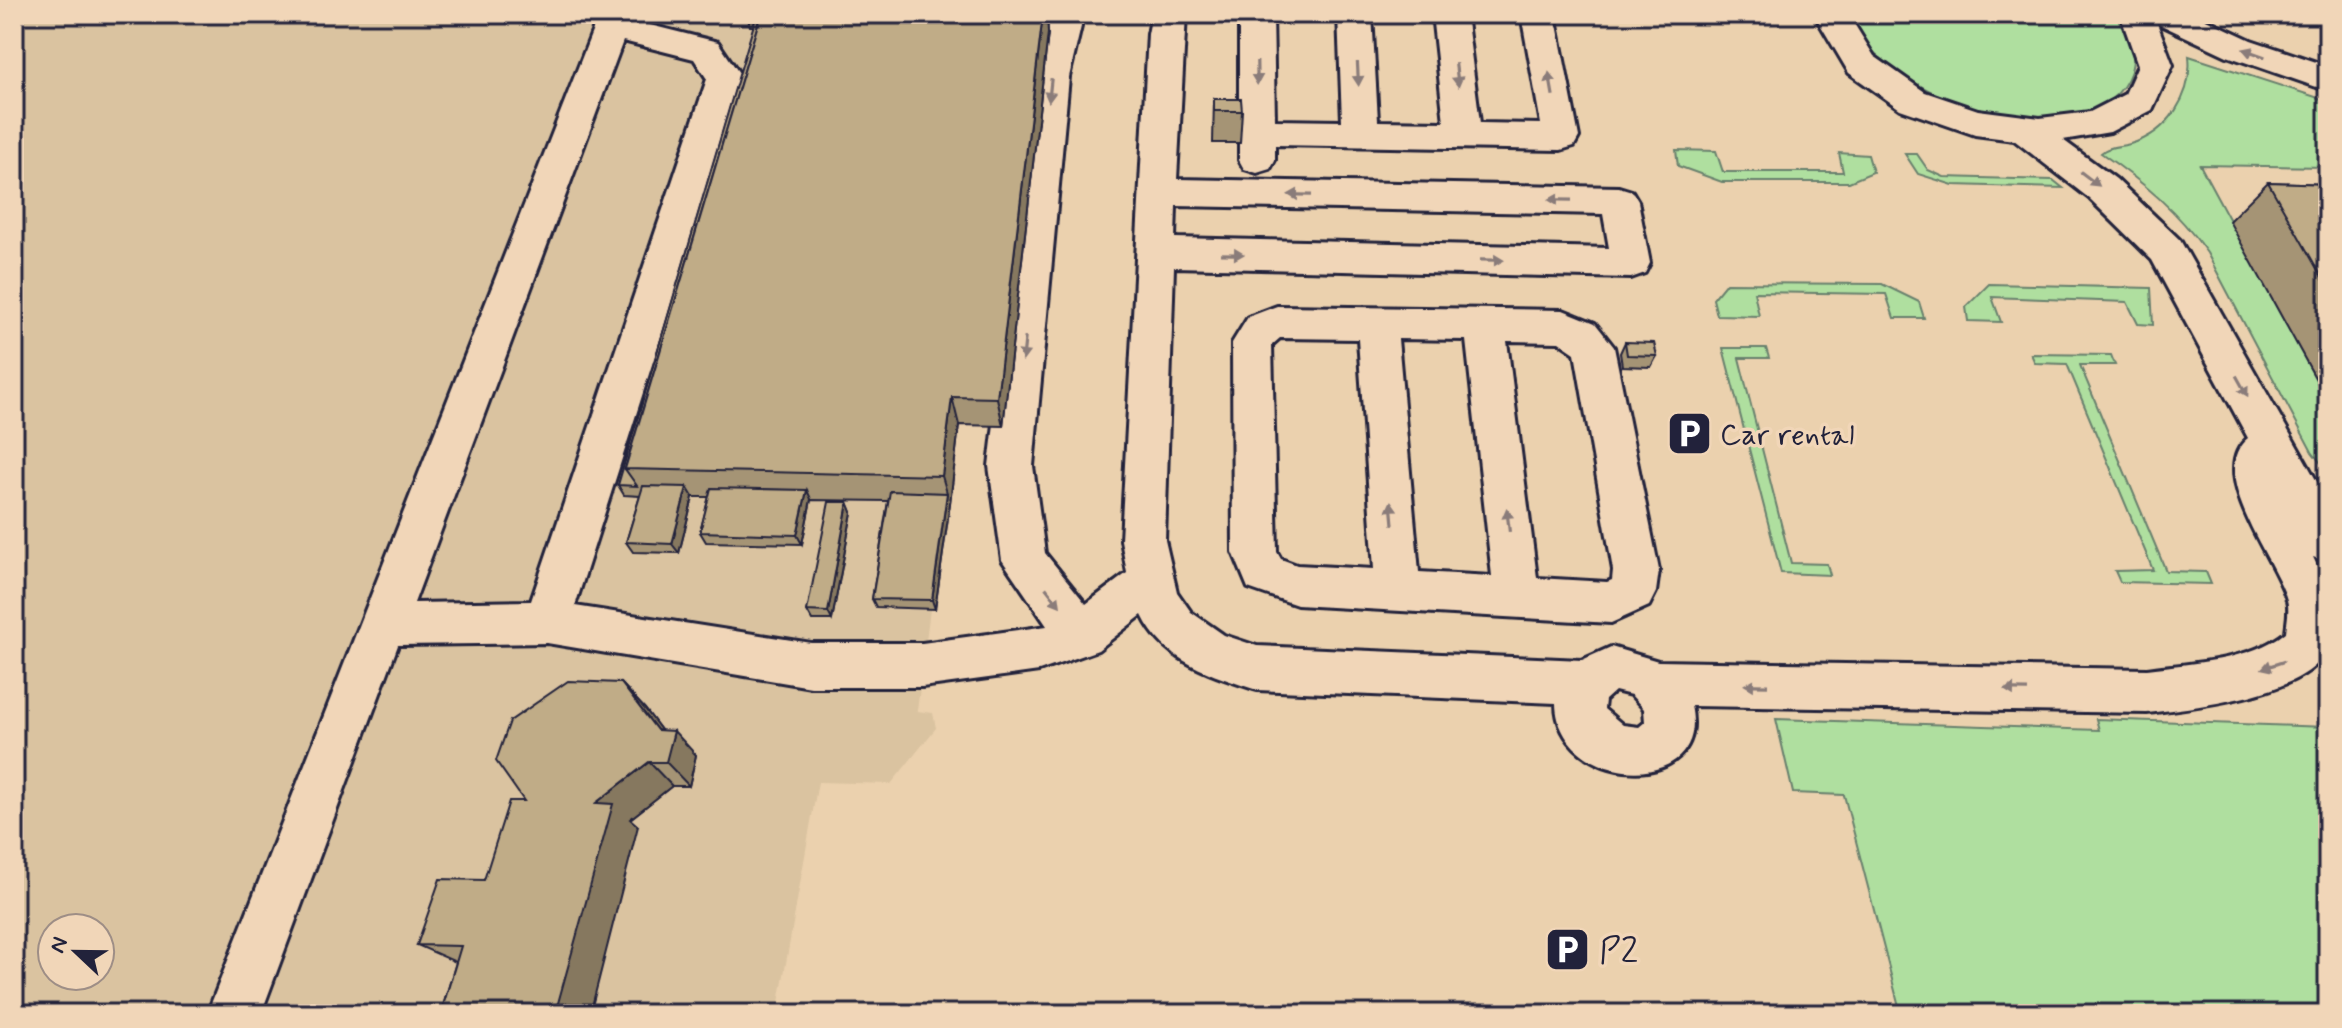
<svg xmlns="http://www.w3.org/2000/svg" width="2342" height="1028" viewBox="0 0 2342 1028" font-family="Mynerve,sans-serif">
<rect width="100%" height="100%" fill="#ebd1ae"/>
<filter id="ink" filterUnits="userSpaceOnUse"><feTurbulence type="fractalNoise" baseFrequency=".0125" numOctaves="2"/><feDisplacementMap in="SourceGraphic" scale="16" xChannelSelector="R" yChannelSelector="G"/><feConvolveMatrix kernelMatrix="1 2 1 2 8 2 1 2 1" color-interpolation-filters="sRGB"/></filter>
<g filter="url(#ink)">
<!-- built -->
<path fill="#dac3a0" fill-rule="evenodd" d="M14 14H1016L1003 426H959L935 609H930L917 711 933 713 936 728 891 784 818 782 777 1014H14ZM52 928H100V976H52Z"/>
<!-- green -->
<g fill="#afdf9f" stroke="#68806d" stroke-width="2">
<path d="M1851 14H2117C2129 30 2137 52 2131 71 2099 166 1873 102 1851 14Z"/>
<path d="M2189 56 2328 101V167L2200 165 2328 402V472L2312 452 2207 253C2178 211 2143 182 2101 153 2108 146 2120 147 2130 144 2169 133 2193 94 2189 56Z"/>
<polygon points="1676,150 1716,151 1723,172 1843,172 1839,153 1868,155 1873,172 1849,182 1722,182 1678,166"/>
<polygon points="1905,154 1917,154 1928,170 1944,177 2053,180 2063,188 1953,185 1918,174"/>
<polygon points="1726,283 1882,284 1919,302 1924,318 1894,318 1886,294 1754,292 1759,316 1717,315 1713,299"/>
<polygon points="1989,284 2151,288 2153,325 2138,324 2127,302 1992,297 2001,322 1968,321 1966,307"/>
<polygon points="1723,348 1766,348 1769,358 1739,358 1791,563 1827,564 1830,575 1781,573"/>
<polygon points="2031,354 2111,355 2115,365 2080,365 2166,571 2206,572 2211,584 2120,582 2115,571 2153,570 2067,364 2035,363"/>
<polygon points="1776,719 2099,730 2096,719 2328,727 2328,1014 1901,1014 1844,795 1793,793"/>
</g>
<g fill="none" stroke-linecap="round" stroke-linejoin="round">
<defs>
<g id="minor">
<path d="M599 14H633L630 20 718 42 743 79 575 606 811 643H922L1047 626 1002 560 989 466 1035 77 1050 14H1084L1069 77 1033 466 1045 553 1086 604 1127 573 1121 540 1148 34 1152 14H1186L1177 179 1619 187 1632 191 1638 201 1650 263 1645 273 1631 278 1174 267 1165 540 1177 592 1191 612 1224 635 1257 646 1582 660 1611 647 1658 661 2147 669C2192 663 2250 661 2286 632 2287 621 2290 610 2287 600 2277 562 2204 473 2248 438L2152 260 2090 199 2014 140 1975 135 1900 109 1849 73 1814 14H1848L1874 56 1925 92 1978 110 2040 118 2090 112 2125 94 2138 65 2120 14H2195L2251 40 2328 66V91L2227 56 2157 23 2173 65 2152 110 2110 132 2063 140 2116 179 2180 240 2328 501V562L2313 557 2328 589V649C2307 696 2193 707 2147 713L1691 706C1712 799 1557 789 1556 703L1257 690C1212 675 1164 662 1142 615L1098 650 1039 671 922 687H811L547 643 398 645 261 1014H207ZM623 41 694 59 707 79 531 601 414 603ZM1176 206 1603 214 1609 248 1175 238ZM1615 691 1631 695 1644 709 1645 722 1639 727 1623 725 1604 709 1605 700Z"/>
<polygon points="1239,14 1273,14 1275,120 1342,121 1338,14 1372,14 1378,121 1444,122 1432,14 1466,14 1480,123 1541,124 1521,14 1555,14 1579,137 1574,146 1561,150 1275,145 1275,160 1270,169 1257,173 1244,169 1239,160"/>
<path d="M1277 306 1563 310 1595 323 1614 347 1659 570 1656 592 1649 606 1611 623 1297 605 1248 588 1233 552 1232 343 1248 317ZM1280 338 1358 339 1374 569 1297 565 1281 559 1277 552 1272 345ZM1398 339 1466 340 1492 576 1419 572ZM1507 341 1559 342 1575 353 1613 570 1612 580 1607 582 1537 578Z"/>
</g>
</defs>
<!-- minor casing -->
<use href="#minor" stroke="#22223b" stroke-width="6"/>
<!-- minor -->
<use href="#minor" fill="#f1d6b8" fill-rule="evenodd"/>
</g>
<!-- wall -->
<g fill="#a59474" stroke="#22223b" stroke-width="2">
<polygon points="727,14 1047,14 1048,33 1003,426 959,425 950,503 935,609 876,607 872,599 888,501 811,500 802,544 706,542 700,532 709,497 693,497 679,553 633,552 626,542 640,496 624,495 618,485 754,26 750,26 747,16 727,16"/>
<polygon points="1214,99 1242,111 1240,143 1213,143"/>
<polygon points="2268,182 2328,184 2328,401 2229,221"/>
<polygon points="1625,342 1657,356 1651,367 1622,366 1620,353"/>
<polygon points="848,502 852,512 832,620 812,620 807,611"/>
<polygon points="621,683 645,709 661,730 696,755 689,786 672,786 630,819 638,826 451,1009 443,1006 456,962 417,945 484,880 524,801"/>
</g>
<!-- shaded-wall -->
<g fill="#86785e" stroke="#22223b" stroke-width="2">
<polygon points="1043,14 1047,14 1048,33 1003,426 997,398"/>
<polygon points="952,397 959,425 950,503 935,609 932,600 947,493 942,476"/>
<polygon points="687,487 693,497 679,553 672,544"/>
<polygon points="807,490 811,499 802,544 797,535"/>
<polygon points="848,502 852,512 832,620 828,612"/>
<polygon points="621,683 645,709 671,743 674,731 696,755 689,786 666,762 657,730"/>
<polygon points="649,762 672,786 630,819 638,826 590,1014 555,1014 596,803"/>
</g>
<!-- building -->
<g fill="#c0ac87" stroke="#22223b" stroke-width="2">
<polygon points="757,14 761,14 625,469 637,486 618,485"/>
<polygon points="761,14 1043,14 997,398 952,397 942,476 625,469"/>
<polygon points="1214,99 1241,99 1242,111 1214,111"/>
<polygon points="2268,182 2328,184 2328,288"/>
<polygon points="1625,342 1654,343 1657,356 1627,355"/>
<polygon points="643,486 687,487 672,544 626,542"/>
<polygon points="711,488 807,490 797,535 700,532"/>
<polygon points="890,491 947,493 932,600 872,599"/>
<polygon points="829,502 848,502 828,612 807,611"/>
<polygon points="568,681 621,683 657,730 674,731 666,762 649,762 596,803 613,804 555,1014 449,1014 451,1007 443,1006 461,946 417,945 440,879 484,880 509,801 524,801 496,761 510,721"/>
</g>
<!-- one-way arrows -->
<defs><path id="oneway-solid" d="M-6-.8H1V-3.2L6.5 0L1 3.2V.8H-6Z" transform="scale(2)"/></defs>
<g fill="#8a7c7a">
<use href="#oneway-solid" transform="translate(2254 53) rotate(-161)"/>
<use href="#oneway-solid" transform="translate(1257 73) rotate(89)"/>
<use href="#oneway-solid" transform="translate(1358 74) rotate(87)"/>
<use href="#oneway-solid" transform="translate(1457 75) rotate(83)"/>
<use href="#oneway-solid" transform="translate(1551 84) rotate(-100)"/>
<use href="#oneway-solid" transform="translate(1050 90) rotate(96)"/>
<use href="#oneway-solid" transform="translate(2090 179) rotate(37)"/>
<use href="#oneway-solid" transform="translate(1300 195) rotate(-179)"/>
<use href="#oneway-solid" transform="translate(1560 200) rotate(-179)"/>
<use href="#oneway-solid" transform="translate(1232 254) rotate(1)"/>
<use href="#oneway-solid" transform="translate(1492 260) rotate(1)"/>
<use href="#oneway-solid" transform="translate(1024 349) rotate(96)"/>
<use href="#oneway-solid" transform="translate(2242 386) rotate(61)"/>
<use href="#oneway-solid" transform="translate(1392 513) rotate(-95)"/>
<use href="#oneway-solid" transform="translate(1508 520) rotate(-97)"/>
<use href="#oneway-solid" transform="translate(1053 597) rotate(52)"/>
<use href="#oneway-solid" transform="translate(2273 665) rotate(162)"/>
<use href="#oneway-solid" transform="translate(1756 685) rotate(-179)"/>
<use href="#oneway-solid" transform="translate(2016 690) rotate(-179)"/>
</g>
</g>
<!-- icons -->
<defs>
<symbol id="parking-square" viewBox="-11 -11 22 22"><rect x="-9" y="-9" width="18" height="18" rx="4" fill="#22223b" stroke="#f1d6b8"/><path d="M-3.5-5.5H1a3.5 3.5 0 0 1 0 7H-1V5.5H-3.5ZM-1-3.4V-.6H.8a1.4 1.4 0 0 0 0-2.8Z" fill="#fff"/></symbol>
</defs>
<g fill-rule="evenodd">
<use href="#parking-square" x="1664" y="408" width="51" height="51"/>
<use href="#parking-square" x="1542" y="924" width="51" height="51"/>
</g>
<g text-anchor="middle" stroke-width="7" stroke-linejoin="round" paint-order="stroke">
<!-- poi labels -->
<g font-size="30" fill="#22223b" stroke="#f1d6b8" text-anchor="start">
<text x="1720" y="444">Car rental</text>
</g>
<!-- near-poi labels -->
<g font-size="36" fill="#22223b" stroke="#f1d6b8" text-anchor="start">
<text x="1599" y="962">P2</text>
</g>
</g>
<!-- margin -->
<rect width="2342" height="1028" fill="none" stroke="#f1d6b8" stroke-width="48"/>
<rect x="24" y="24" width="2294" height="980" fill="none" stroke="#22223b" stroke-width="3" filter="url(#ink)"/>
<!-- north arrow -->
<g transform="translate(76 952) rotate(292)"><circle r="38" fill="#f1d6b8" stroke="#9e8e86" stroke-width="2"/>
<path d="M0-6L14 30L0 20L-14 30Z" fill="#22223b"/>
<text y="-12" font-size="22" font-weight="bold" text-anchor="middle" fill="#22223b">N</text>
</g>
</svg>
